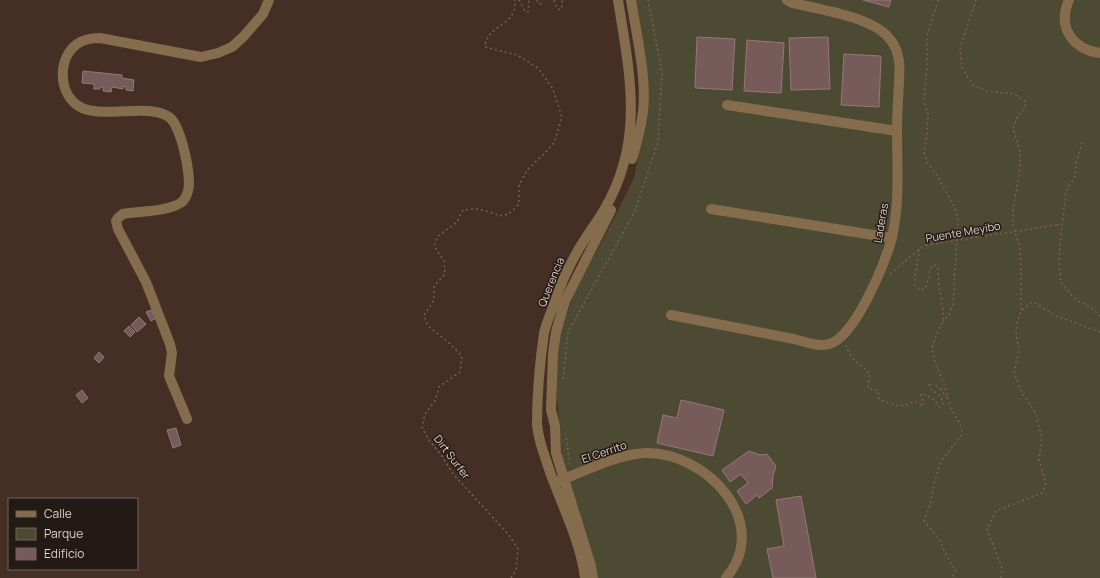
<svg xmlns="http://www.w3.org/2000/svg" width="1100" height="578" viewBox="0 0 1100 578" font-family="Manrope,sans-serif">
<rect width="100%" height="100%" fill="#452f24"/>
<!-- green -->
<polygon fill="#4d4a33" points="634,0 1100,0 1100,578 596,578 562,458 556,385 559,336 573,295 614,218 634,178 647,114"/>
<!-- building -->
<g fill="#775b5b" stroke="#957777">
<polygon points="863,0 891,0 889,7"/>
<polygon points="697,37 735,39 732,90 695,88"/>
<polygon points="828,37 830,89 791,90 789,38"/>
<polygon points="747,40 784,43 781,93 744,91"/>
<polygon points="844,54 881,56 879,107 841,105"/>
<polygon points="83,71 122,75 122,78 134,80 133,91 126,90 126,87 123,86 123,89 112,87 111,92 103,91 103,87 100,87 100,89 94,89 94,84 82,83"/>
<polygon points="151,310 156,318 151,321 146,312"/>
<polygon points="139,317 146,324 137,332 131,325"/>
<polygon points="129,326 135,332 130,337 124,331"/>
<polygon points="99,352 104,357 99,363 94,358"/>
<polygon points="82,390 88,398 82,403 76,395"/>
<polygon points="681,400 724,410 713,456 657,443 663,415 677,418"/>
<polygon points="176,428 181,445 173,448 167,430"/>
<polygon points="749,451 760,455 767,454 776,466 773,475 772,488 759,498 757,495 746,504 737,491 748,483 741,474 730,482 722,470"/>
<polygon points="801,496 816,578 773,578 767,549 784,546 776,500"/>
</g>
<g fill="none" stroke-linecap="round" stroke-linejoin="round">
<!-- path -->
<g stroke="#756258" stroke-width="1.5" stroke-dasharray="2 3" stroke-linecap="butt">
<polyline points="519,0 525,11 528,12 529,0"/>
<polyline points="537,0 538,3 541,4 542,0"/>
<polyline points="554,0 557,8 560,10 562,6 562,0"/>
<polyline points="938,0 927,36 927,67 924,101 928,114 927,136 924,152 928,164 935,172 955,208 958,220 953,304 949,315 943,321"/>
<polyline points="976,0 960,48 962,68 973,85 986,91 1014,94 1025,101 1025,108 1017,117 1013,129 1020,151 1020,169 1013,210 1013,226 1020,247 1021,275 1021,311"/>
<polyline points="1082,142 1076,164 1075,177 1066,191 1060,244 1059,263 1061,283 1076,300 1090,307 1100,316"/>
<polyline points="1057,225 1062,223"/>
<path d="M919 249C919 261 914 272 915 285L920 290 925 289C928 282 928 274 932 266L935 265 938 268 939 288 943 308V321L934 341 932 348 936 365 945 386 951 409 958 420 962 431 961 436 941 461 934 484 930 506 924 520 940 541 949 561 956 570 952 578"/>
<path d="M890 274C903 264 913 253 926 245"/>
<path d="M846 345C851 361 859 363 870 374L868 385 869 389 878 390 879 399C890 405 904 409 914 401L923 406 924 402 921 398V394H924L935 400 937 405 940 407 943 404 941 397 929 387V383L940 388 947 398"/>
<polyline points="563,379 568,332 635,211 658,142 662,73 648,0"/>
<polyline points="566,438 570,464"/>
<path d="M511 578 516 570 518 549 509 535 453 474 442 456 428 439 422 427 425 414 435 401 439 387 460 372 462 356 448 342 428 326 424 315 434 300V286L445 274 444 261 434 246 438 236 456 223 463 210C467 210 472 208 476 209 497 211 501 225 519 204V185L528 169 543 155 554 143 562 117 553 89 538 68 517 55 485 47C486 27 509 27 514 10 515 7 515 3 515 0"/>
<polyline points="1001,578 1002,568 987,529 996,511 1042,493 1046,483 1039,460 1042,437 1035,412 1022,393 1014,373 1019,350 1016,334 1017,324 1021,311 1030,303 1035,303 1056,316 1100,332"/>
</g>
<!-- minor -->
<g stroke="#846c4d" stroke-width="10">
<path d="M631 0C636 32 647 79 643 111 641 127 637 143 632 159"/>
<path d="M1069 0C1057 27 1072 49 1100 53"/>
<polyline points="727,105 897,131"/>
<polyline points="711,209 892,238"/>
<path d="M671 315 794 339C805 342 818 347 829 344 854 339 887 260 892 237 900 202 897 167 897 131 897 115 898 99 899 83 899 76 900 68 899 61 898 53 894 43 888 37 871 17 818 9 792 3L787 0"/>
<path d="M187 419 169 376 172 353 170 344 146 282 118 229 116 221 118 218 123 214C140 211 168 212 182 202 185 199 187 195 188 191 192 177 181 125 169 117 147 102 98 121 77 105 58 91 58 58 77 44 84 39 92 38 100 38L201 57 218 53 232 47 244 36 263 14 269 0"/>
<path d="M559 481C585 471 617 454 646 453 706 452 773 522 726 578"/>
<path d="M585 578C580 537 558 499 546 460 542 449 538 435 537 424 537 396 540 361 544 333 546 324 550 315 553 307 559 289 566 271 576 254 584 239 595 225 604 210 645 141 630 75 618 0"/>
<polyline points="593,578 591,566 556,453 555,426 551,410 553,353 556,332 565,301 611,210"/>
</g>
<!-- path-bridge -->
<polyline stroke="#756258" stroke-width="1.5" stroke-dasharray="2 3" stroke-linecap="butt" points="926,245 1057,225"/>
</g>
<g text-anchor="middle" stroke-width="3" stroke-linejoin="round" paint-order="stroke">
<!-- street labels -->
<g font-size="11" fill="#dfd0c9" stroke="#241a15">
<text transform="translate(881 223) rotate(-80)" y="4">Laderas</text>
<text transform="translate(963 232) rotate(-10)" y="4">Puente Meyibo</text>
<text transform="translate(551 282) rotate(-68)" y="4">Querencia</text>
<text transform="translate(604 452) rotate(-19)" y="4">El Cerrito</text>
<text transform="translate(452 457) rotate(53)" y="4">Dirt Surfer</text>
</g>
</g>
<!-- legend -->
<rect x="8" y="498" width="130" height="72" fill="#241a15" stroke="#6f635d"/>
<rect x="16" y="511" width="20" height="6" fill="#846c4d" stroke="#6f635d"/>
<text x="44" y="518" font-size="12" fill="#dfd0c9">Calle</text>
<rect x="16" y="528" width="20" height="12" fill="#4d4a33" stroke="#6f635d"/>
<text x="44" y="538" font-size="12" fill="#dfd0c9">Parque</text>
<rect x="16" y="548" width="20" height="12" fill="#775b5b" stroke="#6f635d"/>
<text x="44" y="558" font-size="12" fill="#dfd0c9">Edificio</text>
</svg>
